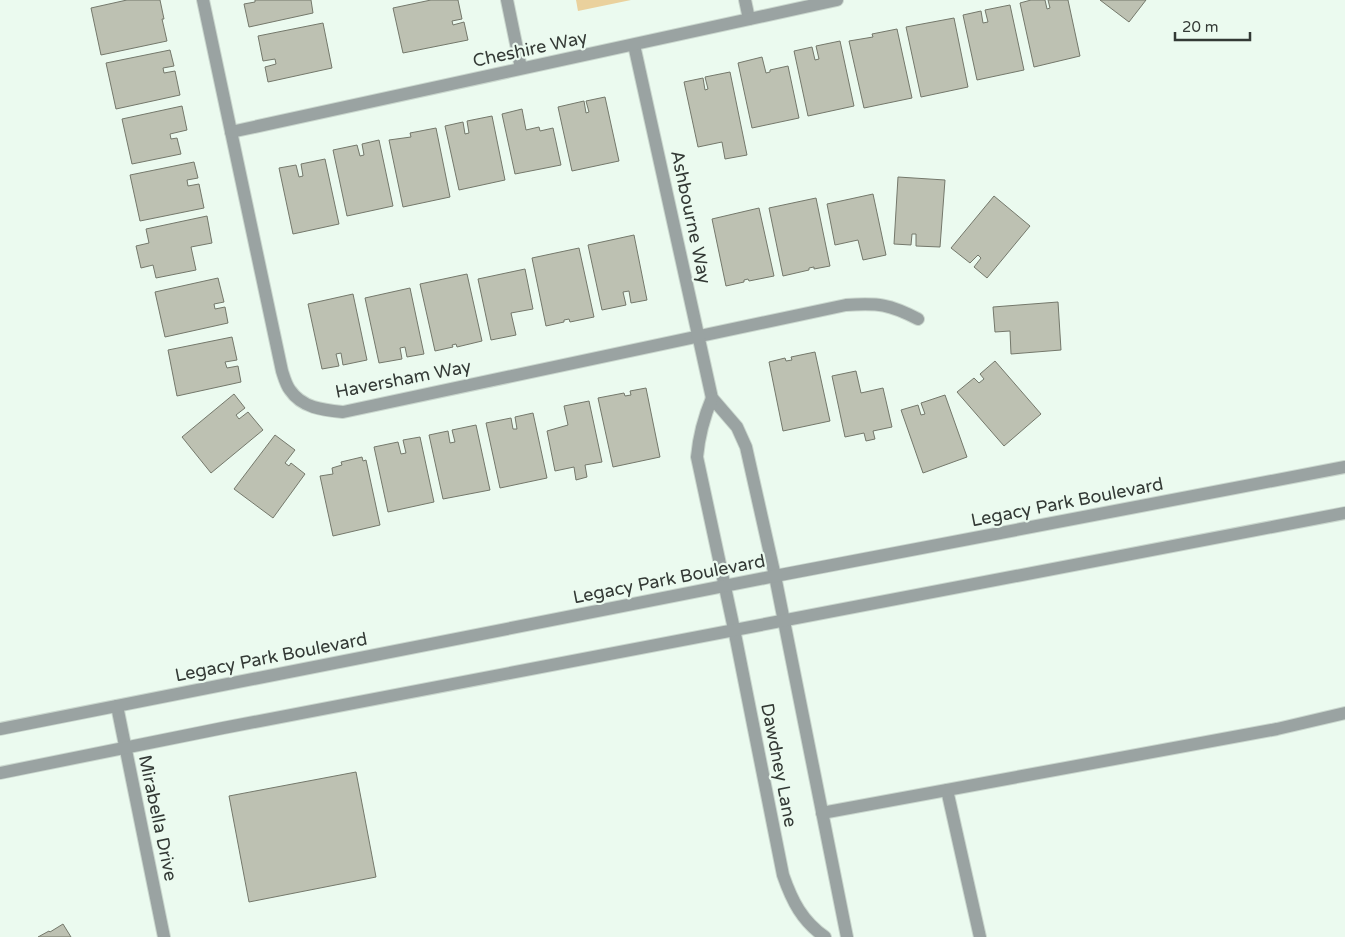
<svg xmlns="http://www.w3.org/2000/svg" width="1345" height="937" viewBox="0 0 1345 937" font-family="'Varela Round',sans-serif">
<rect width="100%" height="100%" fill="#ebfaef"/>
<!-- green -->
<polygon fill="#ead19d" points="576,0 631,0 578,11"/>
<!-- building -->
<g fill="#bdc1b2" stroke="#74786b">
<polygon points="127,0 160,0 164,19 162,19 167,41 101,55 91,8"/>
<polygon points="255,0 311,0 313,13 249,27 244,4 255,2"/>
<polygon points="431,0 458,0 462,19 452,21 453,25 464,22 468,40 403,53 393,8"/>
<polygon points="1031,0 1045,0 1047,9 1050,8 1048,0 1068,0 1080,56 1034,67 1020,3"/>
<polygon points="1100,0 1146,0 1129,22"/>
<polygon points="1010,5 1024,70 977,80 963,15 981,11 983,23 988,22 985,10"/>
<polygon points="954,18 968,87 921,97 906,27"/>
<polygon points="323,23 332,68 268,82 265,67 276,64 275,59 263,61 258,36"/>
<polygon points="897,29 912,98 864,108 849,41 873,37 872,34"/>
<polygon points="840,41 854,106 808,116 794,51 812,47 815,60 819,59 816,46"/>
<polygon points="170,50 174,66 163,68 164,73 175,71 180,95 116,109 106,63"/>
<polygon points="762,57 766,73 770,72 770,70 788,66 799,118 752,128 738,63"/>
<polygon points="730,72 747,155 725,159 722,142 698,147 684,82 703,78 705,90 708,89 705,77"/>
<polygon points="605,97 619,161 572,171 558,107 584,101 586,113 589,112 586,101"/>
<polygon points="182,106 187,130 170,134 171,139 177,138 181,154 132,164 122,119"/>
<polygon points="522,109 526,130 539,127 540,131 553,128 561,165 515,174 502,114"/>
<polygon points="492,116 505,180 459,190 445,126 463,122 465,134 469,133 467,121"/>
<polygon points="436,128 450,197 403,207 389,140 411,137 410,133"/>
<polygon points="379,140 393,206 347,216 333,150 357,145 360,156 364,155 362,144"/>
<polygon points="325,159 339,224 293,234 279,168 296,165 299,177 303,176 301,164"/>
<polygon points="194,162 198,178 187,180 188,186 199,184 204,208 140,221 130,175"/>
<polygon points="898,177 945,180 940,247 916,246 916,234 912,234 911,245 894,244"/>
<polygon points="873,194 886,255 863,260 858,240 835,245 827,204"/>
<polygon points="994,196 1030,226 987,278 974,267 981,258 978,255 970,263 951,248"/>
<polygon points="816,198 830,266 814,269 814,267 809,268 809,270 783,276 769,208"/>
<polygon points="759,208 774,276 749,281 748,279 744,280 744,282 726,286 712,219"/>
<polygon points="207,216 212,243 191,247 196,270 156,278 153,265 141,268 136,246 149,243 146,229"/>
<polygon points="634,235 647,300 631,303 629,291 623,292 626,305 602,310 588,245"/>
<polygon points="579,248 594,317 570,322 569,319 564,320 564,322 546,326 532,258"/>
<polygon points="525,269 533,309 511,313 516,335 491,340 478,279"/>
<polygon points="467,274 482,341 457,347 456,344 452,345 453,347 435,351 420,284"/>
<polygon points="218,278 224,302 214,304 215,309 225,307 228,323 165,337 155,292"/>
<polygon points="410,288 424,354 407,357 405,347 400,348 402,359 379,363 365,298"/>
<polygon points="353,294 367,360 343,365 341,353 336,354 339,366 322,369 308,304"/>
<polygon points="1058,302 1061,350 1011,354 1010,331 995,332 993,307"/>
<polygon points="232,337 237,360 225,362 227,368 238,366 241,382 177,396 168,350"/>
<polygon points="815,352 830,421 783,431 769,362 785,358 786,361 792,360 791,357"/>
<polygon points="995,361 1041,414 1004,446 957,392 974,378 979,383 984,379 980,374"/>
<polygon points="856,371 861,393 883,388 892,427 873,431 875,439 866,441 864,433 845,437 832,376"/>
<polygon points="646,388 660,457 613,467 598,398 624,393 625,396 631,395 630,391"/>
<polygon points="234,394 245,408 236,415 239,419 248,412 263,430 211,473 182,437"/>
<polygon points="945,395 967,457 923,473 901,410 918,405 921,415 925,414 921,403"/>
<polygon points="589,401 602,462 585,465 587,477 576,480 574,467 555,471 547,431 568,425 564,406"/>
<polygon points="533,413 547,478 500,488 486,423 511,418 513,429 517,429 515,417"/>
<polygon points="476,425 490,490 443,499 429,435 448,431 450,443 455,442 452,430"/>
<polygon points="275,435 295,450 285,463 289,466 291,463 305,474 273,518 234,489"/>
<polygon points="420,437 434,502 388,512 374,447 398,442 401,454 406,453 403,440"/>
<polygon points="362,457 363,461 366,460 380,525 333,536 320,476 333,474 332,468 342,465 341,462"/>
<polygon points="356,772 376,877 249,902 229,796"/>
<polygon points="63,924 71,937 38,937 49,931 50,932"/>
</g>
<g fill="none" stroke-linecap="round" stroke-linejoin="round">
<defs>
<g id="street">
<path d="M203 0 282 371C284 377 286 385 290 390 302 408 323 410 343 412L846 305C879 303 889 304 918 319"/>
<polyline points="507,0 521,68"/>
<polyline points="745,0 749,19"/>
<polyline points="634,45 712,398 737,427 746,447 775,576 847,937"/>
<polyline points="231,132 837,0"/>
<path d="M712 398C704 417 699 435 697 457L734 629 783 875C792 901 802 921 825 937"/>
<polyline points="117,706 164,937"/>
<polyline points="0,729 775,576 1345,467"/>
<polyline points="0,773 223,728 1345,513"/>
<polyline points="947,790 980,937"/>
<polyline points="822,813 1277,729 1345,713"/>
</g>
</defs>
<!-- street casing -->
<use href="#street" stroke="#cad7ce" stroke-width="14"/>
<!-- street -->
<use href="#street" stroke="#9aa3a2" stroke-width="12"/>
</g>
<g text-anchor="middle" stroke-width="4.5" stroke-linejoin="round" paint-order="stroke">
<!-- street labels -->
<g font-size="18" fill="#333935" stroke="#ebfaef">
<text transform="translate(530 49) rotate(-12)" y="6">Cheshire Way</text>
<text transform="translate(691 217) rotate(78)" y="6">Ashbourne Way</text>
<text transform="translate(403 379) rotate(-11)" y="6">Haversham Way</text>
<text transform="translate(1067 502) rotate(-11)" y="6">Legacy Park Boulevard</text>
<text transform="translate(669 579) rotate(-11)" y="6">Legacy Park Boulevard</text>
<text transform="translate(271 657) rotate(-11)" y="6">Legacy Park Boulevard</text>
<text transform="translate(779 765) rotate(79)" y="6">Dawdney Lane</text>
<text transform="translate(158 818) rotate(78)" y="6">Mirabella Drive</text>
</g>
</g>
<!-- scale -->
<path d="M1175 32v8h75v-8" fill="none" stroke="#333935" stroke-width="2.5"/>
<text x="1182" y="32" font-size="15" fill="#333935" stroke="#ebfaef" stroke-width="4" paint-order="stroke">20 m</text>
</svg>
